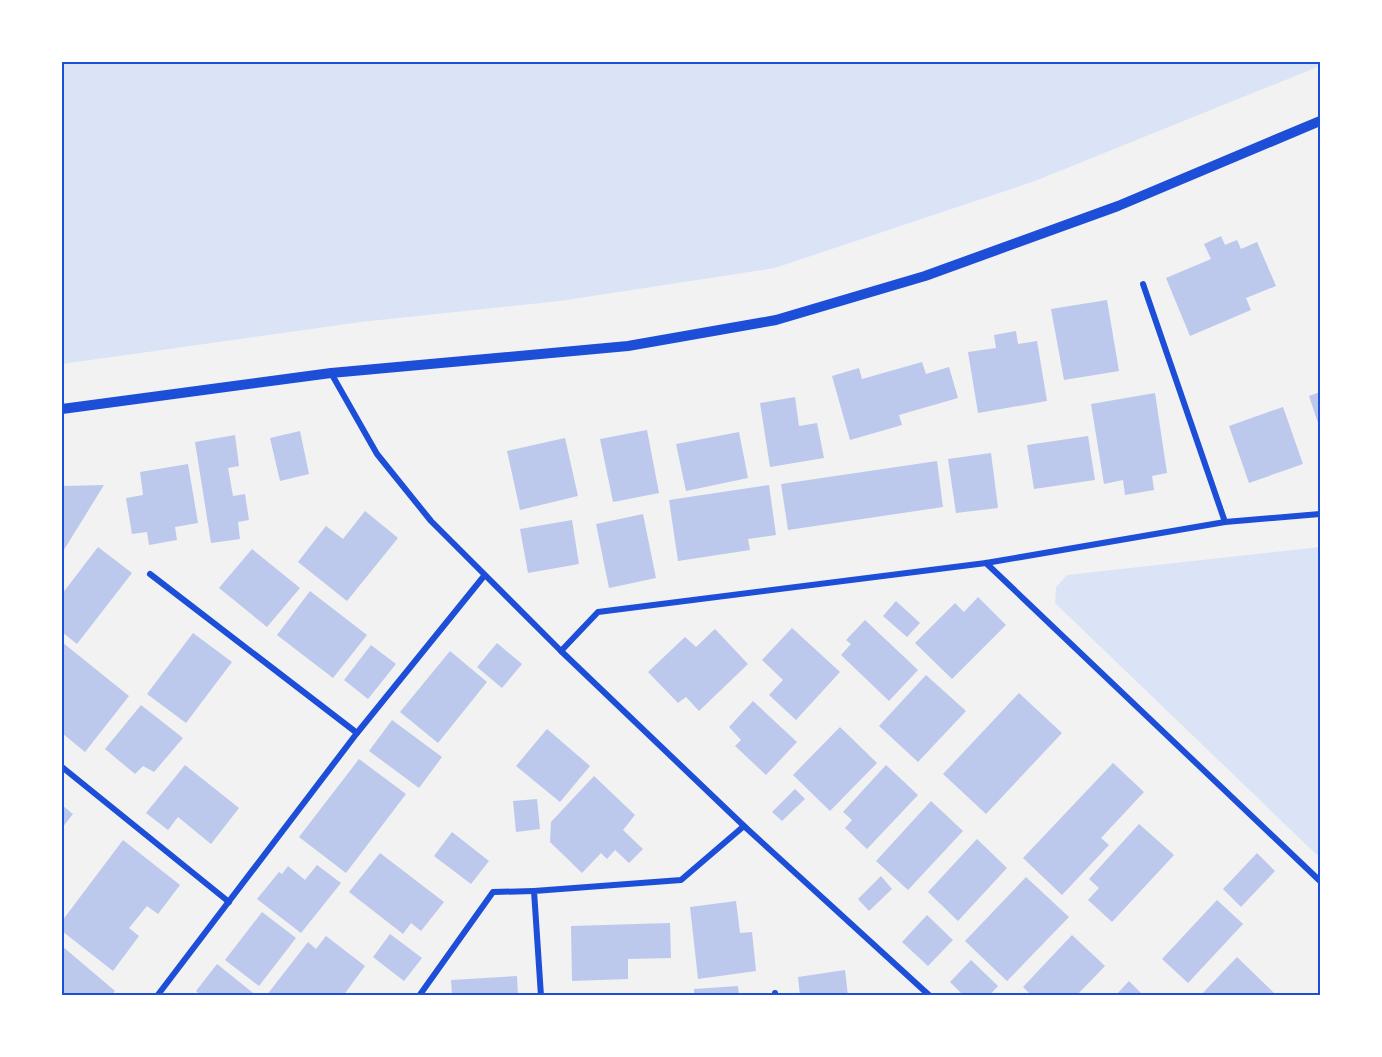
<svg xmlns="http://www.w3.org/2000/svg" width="1382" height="1057" viewBox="0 0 1382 1057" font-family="'PT Sans Narrow',sans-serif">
<rect width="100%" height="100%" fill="#f2f2f2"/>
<!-- green -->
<g fill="#dbe4f7">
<polygon points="62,62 1320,62 1320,66 1035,181 775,268 560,301 361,322 62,364"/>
<polygon points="1320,547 1320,858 1055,603 1056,587 1067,575"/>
</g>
<!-- building -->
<g fill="#bdc9ec">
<polygon points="1221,236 1225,245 1237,240 1241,249 1257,242 1276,286 1246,298 1251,310 1190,336 1166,278 1211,259 1204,244"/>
<polygon points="1107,300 1119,371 1064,380 1051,309"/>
<polygon points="1016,331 1018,344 1037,341 1047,401 978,413 968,352 996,348 994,335"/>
<polygon points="922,362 926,374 949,367 958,398 899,415 902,425 850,440 832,376 859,368 862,379"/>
<polygon points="1320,392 1320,429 1309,396"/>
<polygon points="1155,393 1167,473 1152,476 1154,490 1125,495 1123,480 1104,484 1091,404"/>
<polygon points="795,397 799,426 817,423 824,458 770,467 760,403"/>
<polygon points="1283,407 1303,464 1249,483 1229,426"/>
<polygon points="647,430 659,493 613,502 600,439"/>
<polygon points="300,431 309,474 280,481 270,438"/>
<polygon points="739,432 748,478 686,491 676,444"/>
<polygon points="235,435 239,466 228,468 233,496 245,494 249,520 238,522 240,539 211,543 195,442"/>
<polygon points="1088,436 1095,480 1034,489 1027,445"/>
<polygon points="565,438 578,496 520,510 507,451"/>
<polygon points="991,453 998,508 956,513 948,459"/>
<polygon points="937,461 943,507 788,530 781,484"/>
<polygon points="188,464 198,523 175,527 177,540 149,545 147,532 132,534 126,498 143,495 140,472"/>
<polygon points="104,485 62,553 62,486"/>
<polygon points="769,485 776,535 748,539 750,550 678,561 669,500"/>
<polygon points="365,511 398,538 347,601 298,562 326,526 343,539"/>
<polygon points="643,514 656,578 609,588 596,524"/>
<polygon points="572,520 579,564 528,573 520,529"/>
<polygon points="98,547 132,573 77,644 62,632 62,594"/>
<polygon points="252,549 300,588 267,627 219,588"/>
<polygon points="310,591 367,635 333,678 277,635"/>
<polygon points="978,597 1006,625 952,679 915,643 955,603 964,612"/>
<polygon points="896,601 920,623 907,637 883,616"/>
<polygon points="865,620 918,670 889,701 841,655 851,644 846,640"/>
<polygon points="792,628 840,672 796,720 769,695 783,680 762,660"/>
<polygon points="715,629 748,664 699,711 686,697 678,703 648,672 685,637 696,647"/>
<polygon points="193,633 232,662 186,723 147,694"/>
<polygon points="62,642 129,696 85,752 62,733"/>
<polygon points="497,643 522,664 502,688 477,667"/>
<polygon points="371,645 396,664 368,699 344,680"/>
<polygon points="450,651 487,682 438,743 400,712"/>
<polygon points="926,675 966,711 918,762 879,726"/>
<polygon points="1019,693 1062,733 986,814 943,774"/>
<polygon points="753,701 797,742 766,775 735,746 741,740 729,727"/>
<polygon points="141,705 183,738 154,772 143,766 135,774 105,749"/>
<polygon points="392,720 442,757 419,788 369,751"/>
<polygon points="840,727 877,763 830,811 793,775"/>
<polygon points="547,729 590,766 560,802 516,766"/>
<polygon points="359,759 406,794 346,873 299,837"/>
<polygon points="1113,763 1144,792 1101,838 1109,845 1062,895 1023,858"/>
<polygon points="185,765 239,808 211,844 178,817 168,830 146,813"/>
<polygon points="886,765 918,795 867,849 845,828 852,820 843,812"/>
<polygon points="594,776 635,815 623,830 643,849 629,863 615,850 607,859 601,853 582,873 550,842 551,822"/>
<polygon points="795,789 805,799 782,821 772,812"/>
<polygon points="537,799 540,829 516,832 513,801"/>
<polygon points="931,801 963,831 908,890 876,861"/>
<polygon points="62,805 73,814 62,828"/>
<polygon points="1139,824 1174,855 1112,922 1088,900 1099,888 1089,879"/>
<polygon points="452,832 489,861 471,884 434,856"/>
<polygon points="977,839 1007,868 958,921 928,892"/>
<polygon points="123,840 180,885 158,914 147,906 129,928 139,936 113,971 62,931 62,921"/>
<polygon points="380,853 444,902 421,931 411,923 403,934 349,892"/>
<polygon points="1257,853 1275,871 1241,907 1223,889"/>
<polygon points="317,865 341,883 301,933 257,899 279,872 282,874 288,866 305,880"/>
<polygon points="881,876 892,889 869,911 858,899"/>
<polygon points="1026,877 1069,917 1007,981 965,941"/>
<polygon points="1217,900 1243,924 1188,983 1162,959"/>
<polygon points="736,901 740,933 752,932 756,971 698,979 690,907"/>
<polygon points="262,912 296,938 259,986 225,960"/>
<polygon points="927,915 953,940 928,966 902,942"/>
<polygon points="670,923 671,958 628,959 628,979 572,981 571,926"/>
<polygon points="390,934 422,958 404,981 373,957"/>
<polygon points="1072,935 1105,966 1076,996 1032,996 1023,987"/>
<polygon points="326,936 365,966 343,996 266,996 308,942 316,949"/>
<polygon points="62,946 115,991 111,996 62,996"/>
<polygon points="1237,957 1274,993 1271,996 1200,996"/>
<polygon points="971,960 998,986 989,996 964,996 950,982"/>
<polygon points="217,964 257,996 202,996 196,991"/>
<polygon points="845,970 848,996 800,996 798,977"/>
<polygon points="517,976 518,996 452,996 451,980"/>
<polygon points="1129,981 1144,996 1115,996"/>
<polygon points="738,986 739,996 694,996 694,989"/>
</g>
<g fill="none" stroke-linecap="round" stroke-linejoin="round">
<!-- minor -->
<g stroke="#1d4ed8" stroke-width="6">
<polyline points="1143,284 1225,522"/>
<polyline points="331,373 377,454 431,521 561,651 744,826 930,996"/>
<polyline points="986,563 1320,881"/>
<polyline points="150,574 357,733"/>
<polyline points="561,651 598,612 986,563 1225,522 1320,514"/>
<polyline points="62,767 229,902"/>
<polyline points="775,993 775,996"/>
<polyline points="157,996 357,733 484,576"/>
<polyline points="419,996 493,892 534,891"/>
<polyline points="541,996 534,891 681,880 744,826"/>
</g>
<!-- tertiary -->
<polyline stroke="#1d4ed8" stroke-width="10" points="62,409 331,373 628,346 776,320 925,276 1118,206 1320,121"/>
</g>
<!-- border -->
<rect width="1382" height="1057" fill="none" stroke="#ffffff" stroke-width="126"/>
<rect x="63" y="63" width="1256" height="931" fill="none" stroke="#1d4ed8" stroke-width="2"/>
</svg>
